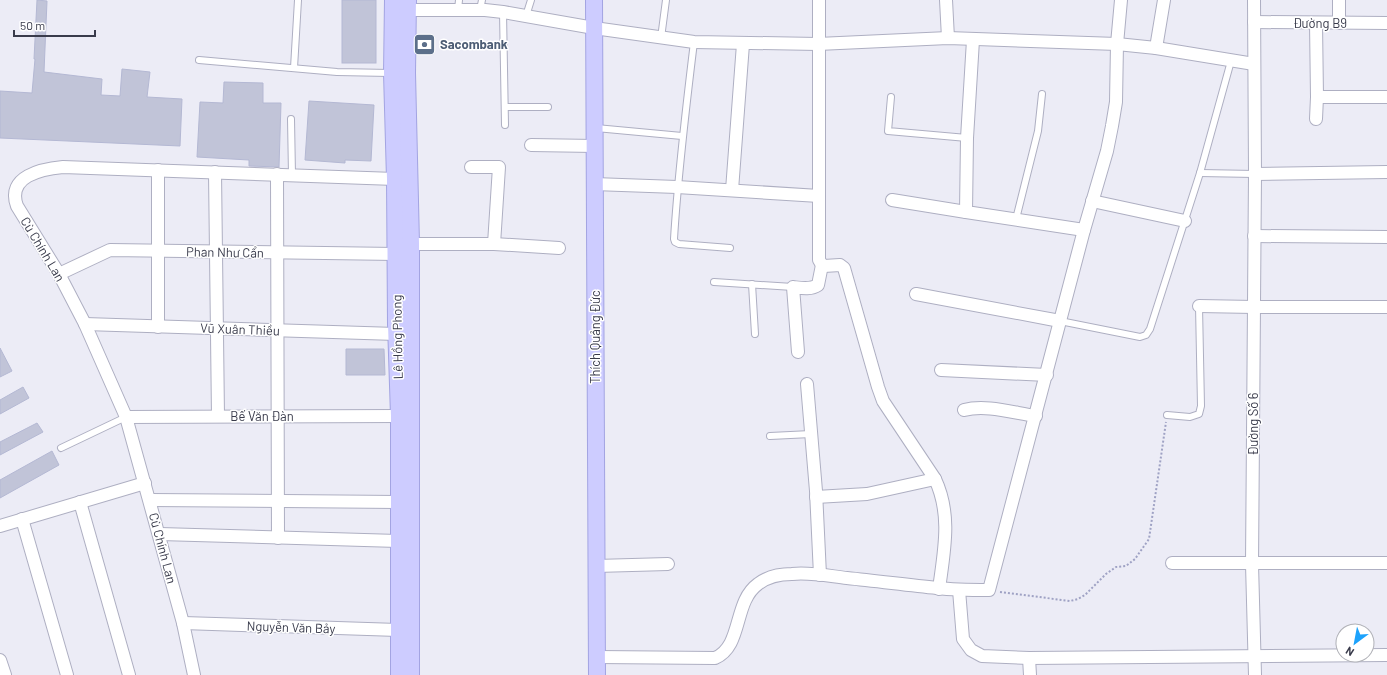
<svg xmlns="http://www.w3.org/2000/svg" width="1387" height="675" viewBox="0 0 1387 675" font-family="Barlow,sans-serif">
<rect width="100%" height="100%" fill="#ececf6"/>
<!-- building -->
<g fill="#c1c4d8" stroke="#b4b8d3">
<polygon points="37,0 47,1 44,72 102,79 101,95 120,96 122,69 150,72 147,97 182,99 180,146 0,138 0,91 32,93 35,59 34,59"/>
<rect x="342" y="0" width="34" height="63"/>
<polygon points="224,82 263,83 263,103 281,103 279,167 249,166 249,160 197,157 200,102 223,103"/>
<polygon points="309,101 374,105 371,161 345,160 345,163 305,160"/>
<polygon points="0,348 12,371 0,377"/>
<polygon points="346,349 384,349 385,375 346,375"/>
<polygon points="23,387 29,398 0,414 0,400"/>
<polygon points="37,423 43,432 0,455 0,442"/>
<polygon points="52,451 59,465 0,498 0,480"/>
</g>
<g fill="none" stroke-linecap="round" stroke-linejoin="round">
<defs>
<g id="lane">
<polyline points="458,10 459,0"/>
<polyline points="480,10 482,0"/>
<polyline points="503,12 505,125"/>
<polyline points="526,16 531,0"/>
<polyline points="661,38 666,0"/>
<path d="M694 42C686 107 678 173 674 239L675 242 679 244 730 248"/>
<polyline points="199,60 337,72 390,73"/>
<polyline points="294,68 298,0"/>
<polyline points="891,97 888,131 967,138"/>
<polyline points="505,107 548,107"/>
<polyline points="291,119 292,175"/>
<polyline points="596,128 682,136"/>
<polyline points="1200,173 1255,174"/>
<polyline points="1016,219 1038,131 1042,94"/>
<polyline points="714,282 793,287"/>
<polyline points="752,284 755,334"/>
<polyline points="1060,321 1140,337 1146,335 1150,329 1200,173 1231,61"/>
<polyline points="1167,415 1190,417 1199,414 1201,406 1199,306"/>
<polyline points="770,436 811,434"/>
<polyline points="61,448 126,417"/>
</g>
<g id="street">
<path d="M819 0V260L822 265 824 266 840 265 844 268 878 387 883 401 935 479C952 515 944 551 939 589"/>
<polyline points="946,0 948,38"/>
<polyline points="1254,0 1255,174 1252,564 1255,675"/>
<polyline points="408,10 485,10 503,12 594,28 694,42 818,44 948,38 1117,44 1156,48 1254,64"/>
<polyline points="1254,22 1387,23"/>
<polyline points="1316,23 1317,97 1316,119"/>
<polyline points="1339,23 1339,0"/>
<polyline points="973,40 967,138 966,212 1084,230"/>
<polyline points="1156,48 1164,0"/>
<polyline points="1317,97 1387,97"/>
<polyline points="531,145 595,146"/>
<polyline points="215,172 218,416"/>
<polyline points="277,174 278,538"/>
<polyline points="1255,174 1387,172"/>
<polyline points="594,184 677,187 819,196"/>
<polyline points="732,190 743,44"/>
<polyline points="892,200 966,212"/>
<polyline points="1092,201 1185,221"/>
<polyline points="1254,236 1387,237"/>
<polyline points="411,244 494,244 499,167 471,167"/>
<polyline points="494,244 559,248"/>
<polyline points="59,274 110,250 396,254"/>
<polyline points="916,294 1060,321"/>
<polyline points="1199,306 1254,307 1387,307"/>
<polyline points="85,324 396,334"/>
<polyline points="158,327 158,170"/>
<path d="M798 352 793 287C801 288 811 290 818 285L822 265"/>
<polyline points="941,370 1047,375"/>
<polyline points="807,384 816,491 820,575"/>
<path d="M964 410C986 404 1014 413 1036 416"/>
<polyline points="126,417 399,416"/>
<polyline points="816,497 867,494 935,479"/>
<polyline points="150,500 398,502"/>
<polyline points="80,502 129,675"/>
<polyline points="22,519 67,675"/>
<polyline points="0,526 145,483"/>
<polyline points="160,534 398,541"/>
<polyline points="1172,563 1387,563"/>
<polyline points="596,566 668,564"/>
<polyline points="959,590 963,639 971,650 982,656 1029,658 1387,655"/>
<polyline points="183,623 398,630"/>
<path d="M597 657 715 658C743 646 733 602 758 584 767 577 780 574 792 574 810 572 829 576 847 578 877 581 907 585 937 588 955 590 972 590 989 590L1084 230 1107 151 1112 126 1116 102 1117 44 1121 0"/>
<polyline points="1029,658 1030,675"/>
<polyline points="0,660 5,675"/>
<path d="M194 675 183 623 126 417 85 324 59 274 17 206C6 176 42 169 63 167L395 179"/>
</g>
<g id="secondary">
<polyline points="393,0 392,73 395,179 396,324 399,416 399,675"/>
<polyline points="408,0 407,73 411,244 411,675"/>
<polyline points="594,0 597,675"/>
</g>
</defs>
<!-- lane casing -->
<use href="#lane" stroke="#aeafc2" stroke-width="8"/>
<!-- street casing -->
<use href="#street" stroke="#aeafc2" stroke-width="14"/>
<!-- secondary casing -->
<use href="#secondary" stroke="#a3a4e2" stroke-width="18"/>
<!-- path -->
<polyline stroke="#9fa2c4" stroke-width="2" stroke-dasharray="2 2" stroke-linecap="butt" points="1000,592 1070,601 1078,599 1085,595 1106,574 1116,567 1126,566 1135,559 1149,539 1166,422"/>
<!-- lane -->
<use href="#lane" stroke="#fff" stroke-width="6"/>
<!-- street -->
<use href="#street" stroke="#fff" stroke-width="12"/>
<!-- secondary -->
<use href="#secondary" stroke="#cdccff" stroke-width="16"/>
</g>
<!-- icons -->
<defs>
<symbol id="bank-square" viewBox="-11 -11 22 22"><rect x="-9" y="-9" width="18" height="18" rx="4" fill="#5c6f8a" stroke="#fff"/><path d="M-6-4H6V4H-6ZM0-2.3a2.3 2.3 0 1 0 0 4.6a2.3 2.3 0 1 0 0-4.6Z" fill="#fff"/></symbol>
</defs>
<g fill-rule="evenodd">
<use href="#bank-square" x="412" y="32" width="25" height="25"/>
</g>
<g text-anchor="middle" stroke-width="3" stroke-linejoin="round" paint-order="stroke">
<!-- street labels -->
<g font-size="13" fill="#393b4b" stroke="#fff">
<text x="1320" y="28">Đường B9</text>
<text transform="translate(43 249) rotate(59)" y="5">Cù Chính Lan</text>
<text transform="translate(225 252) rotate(1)" y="5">Phan Như Cẩn</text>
<text transform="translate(240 329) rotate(2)" y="5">Vũ Xuân Thiều</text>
<text transform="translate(397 337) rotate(-91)" y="5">Lê Hồng Phong</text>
<text transform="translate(595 337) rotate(-90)" y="5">Thích Quảng Đức</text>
<text x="262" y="421">Bế Văn Đàn</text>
<text transform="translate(1253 424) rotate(-90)" y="5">Đường Số 6</text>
<text transform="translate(163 548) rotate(75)" y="5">Cù Chính Lan</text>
<text transform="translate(291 627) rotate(2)" y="5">Nguyễn Văn Bảy</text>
</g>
<!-- service labels -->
<g font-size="13" font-weight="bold" fill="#4e5e75" stroke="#fff" text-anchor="start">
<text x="440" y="49">Sacombank</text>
</g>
</g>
<!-- north arrow -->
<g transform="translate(1355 643) rotate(212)"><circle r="19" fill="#ffffff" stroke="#b0b1b7"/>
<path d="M0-3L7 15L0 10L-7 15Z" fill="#1ca2fc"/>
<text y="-6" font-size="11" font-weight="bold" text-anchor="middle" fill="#393b4b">N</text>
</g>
<!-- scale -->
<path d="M14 30v6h81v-6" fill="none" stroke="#393b4b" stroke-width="2"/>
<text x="20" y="30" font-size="12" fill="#393b4b" stroke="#ffffff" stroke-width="3" paint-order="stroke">50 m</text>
</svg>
